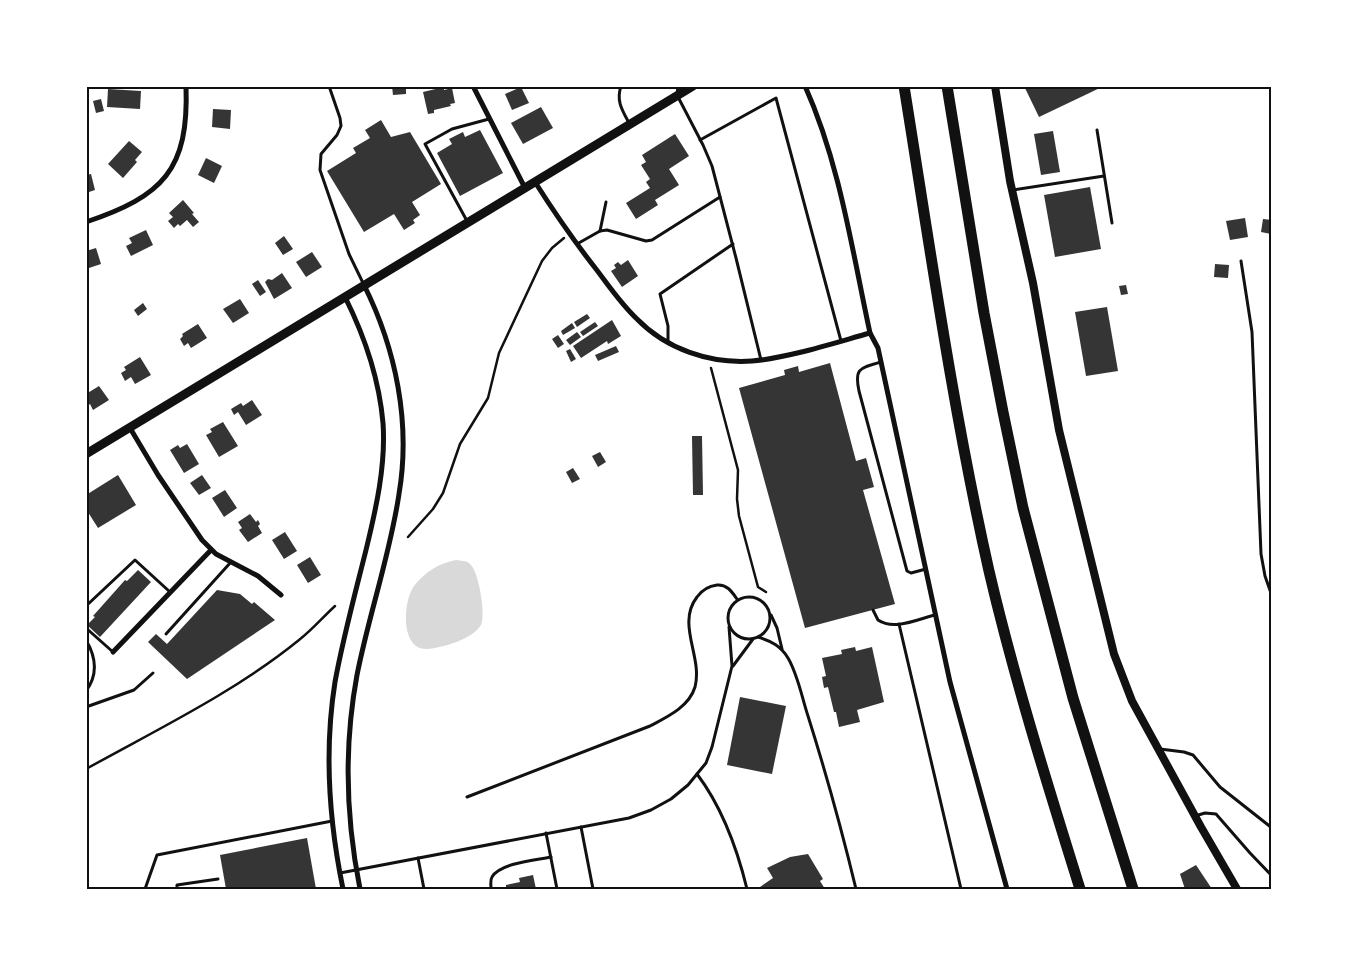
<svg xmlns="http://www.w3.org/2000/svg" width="1358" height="975" viewBox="0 0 1358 975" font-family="'Source Sans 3',sans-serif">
<rect width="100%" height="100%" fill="#fff"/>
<!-- water -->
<path fill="#d9d9d9" d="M456 560C461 561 466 560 470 564 479 571 486 616 481 625 473 639 442 648 427 649 400 650 403 601 414 586 424 573 439 563 456 560Z"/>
<!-- building -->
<g fill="#353535">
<polygon points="392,86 406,86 406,94 393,95"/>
<polygon points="1024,86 1104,86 1039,117"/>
<polygon points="444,87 444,90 452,88 455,103 450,104 451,106 434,110 434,113 428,114 423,92"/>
<polygon points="521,87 529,103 512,110 505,94"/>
<polygon points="108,89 141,91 140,109 107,107"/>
<polygon points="101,99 104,111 96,113 93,101"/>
<polygon points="541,107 553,128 523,144 511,123"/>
<polygon points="213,109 231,110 230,129 212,127"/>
<polygon points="381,120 391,137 410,132 441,184 412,202 420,215 413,220 415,223 404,230 394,214 364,232 327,171 356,153 353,148 370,138 365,130"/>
<polygon points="480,130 503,173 460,196 437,153 452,144 449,139 463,132 465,137"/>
<polygon points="1053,131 1060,172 1041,175 1034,134"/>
<polygon points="675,134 689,156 669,169 679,185 655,200 658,205 636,219 626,203 650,188 646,182 650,179 641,165 646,162 642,155"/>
<polygon points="129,141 142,152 135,160 137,162 123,178 108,164"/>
<polygon points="206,158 222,166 214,183 198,175"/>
<polygon points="91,174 95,190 86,193 86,175"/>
<polygon points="1090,187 1101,249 1055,257 1044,195"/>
<polygon points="183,200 194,213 192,214 199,222 193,227 187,220 180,226 178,224 174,228 168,221 173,217 169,213"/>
<polygon points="1245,218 1248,237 1230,240 1226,221"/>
<polygon points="1263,219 1272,220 1271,234 1261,232"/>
<polygon points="146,230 153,245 131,256 126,246 132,243 129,238"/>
<polygon points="284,236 293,249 283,255 275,243"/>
<polygon points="96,248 101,264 86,269 86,251"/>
<polygon points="312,252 322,267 306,277 296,262"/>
<polygon points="628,260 638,276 622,287 611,271 616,268 614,265 618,262 621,265"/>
<polygon points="1215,264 1229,265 1228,278 1214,277"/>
<polygon points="282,273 292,288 274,299 265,282 268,279 272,280"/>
<polygon points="258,280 266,292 260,296 252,284"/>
<polygon points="1126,285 1128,294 1121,295 1119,286"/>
<polygon points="240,299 249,313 233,323 223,309"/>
<polygon points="143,303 147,309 138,316 134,310"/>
<polygon points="1107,307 1118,371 1086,376 1075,312"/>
<polygon points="587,314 590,318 577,327 574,322"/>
<polygon points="612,320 621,336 608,344 607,341 581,358 573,346"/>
<polygon points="595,322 598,326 583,336 580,332"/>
<polygon points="572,323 575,328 563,335 561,331"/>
<polygon points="198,324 207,338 191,348 188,343 184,346 180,339 183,336 182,334"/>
<polygon points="577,332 581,337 570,345 566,340"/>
<polygon points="558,335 564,344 558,348 552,339"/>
<polygon points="616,346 619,352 598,361 595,355"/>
<polygon points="570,349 576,359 571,362 566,351"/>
<polygon points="140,357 151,375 135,384 131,377 125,381 121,373 126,370 124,367"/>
<polygon points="830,363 856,461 866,458 874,487 863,490 895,604 805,628 739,388 785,375 784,370 798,366 799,372"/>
<polygon points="99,386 109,400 93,410 90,404 86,407 86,394"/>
<polygon points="252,400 262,415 246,425 238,412 234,415 231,409 241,403 243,406"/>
<polygon points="223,422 238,446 219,457 206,435 212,432 210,429"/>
<polygon points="692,436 702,436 703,495 693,495"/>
<polygon points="187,444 199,464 184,473 170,450 178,445 180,448"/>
<polygon points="600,452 606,462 598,467 592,456"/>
<polygon points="573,468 580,479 572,483 566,472"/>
<polygon points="118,475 136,505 98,528 86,509 86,495"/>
<polygon points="202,475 211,488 199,495 190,483"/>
<polygon points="225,490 237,508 224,517 212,498"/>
<polygon points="250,514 256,522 258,520 260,524 258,526 262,533 248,542 239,530 242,528 238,522"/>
<polygon points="285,532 297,551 284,559 272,540"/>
<polygon points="310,557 321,575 308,583 297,565"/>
<polygon points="138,570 151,582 100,637 87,625 95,617 93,616 125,580 127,581"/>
<polygon points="217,590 240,594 252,604 254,602 275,620 187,679 148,642 156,634 167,644"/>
<polygon points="855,647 856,651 872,647 884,702 857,710 860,722 839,727 836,712 834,712 828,687 824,688 822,677 826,676 822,658 842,654 841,650"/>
<polygon points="740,697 786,706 772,774 727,765"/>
<polygon points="307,838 316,889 226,889 220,855"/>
<polygon points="808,854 823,879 820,881 825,889 761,889 760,887 773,878 767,868 790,857"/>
<polygon points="1196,865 1212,889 1185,889 1180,874"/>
<polygon points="533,875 536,889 502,889 506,887 506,885 520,882 519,878"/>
</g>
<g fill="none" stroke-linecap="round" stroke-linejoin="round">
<!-- path -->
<g stroke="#111" stroke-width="2.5">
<polyline points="711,368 738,470 737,499 739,516 758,587 766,592"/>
<polyline points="408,537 433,509 443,493 460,444 488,398 499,353 542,261 552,248 564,238"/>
<path d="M86 769C158 729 235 692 299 640 312 630 323 617 335 606"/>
</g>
<!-- service -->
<g stroke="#111" stroke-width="3">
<polyline points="329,86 340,118 341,126 337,135 321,154 320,170 349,254 364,285"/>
<path d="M621 86C616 101 622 110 629 123"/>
<polyline points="678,86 677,95 703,145 712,166 736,258 761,360"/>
<polyline points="1097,130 1112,223"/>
<polyline points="700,140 776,98 841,341"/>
<polyline points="1013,190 1104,176"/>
<polyline points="467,221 425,144 452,129 489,119"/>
<polyline points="600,231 606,202"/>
<polyline points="577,244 600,231 607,230 646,241 652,240 720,197"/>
<polyline points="1241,261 1252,332 1261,554 1265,576 1272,596"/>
<polyline points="668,342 668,326 660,294 733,244"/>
<path d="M881 362C860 368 854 368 859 391L907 571 911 573 926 569"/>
<circle cx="749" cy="618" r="21"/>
<polyline points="86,606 135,560 170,592"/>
<path d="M873 610 878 620C894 631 918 619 935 615"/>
<polyline points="771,615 777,628 782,649"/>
<polyline points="899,624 961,889"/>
<polyline points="86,628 113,652"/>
<polyline points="166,634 231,562"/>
<path d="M758 637C771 641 781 646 788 658 798 675 802 698 808 716 826 773 842 831 856 889"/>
<path d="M86 640C96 657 98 675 86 691"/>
<polyline points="733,666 753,639"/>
<polyline points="86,707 134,690 153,673"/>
<polyline points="1160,749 1184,752 1193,755 1220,787 1272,828"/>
<path d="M697 774C722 807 737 848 747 889"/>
<path d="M467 797 650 726C667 717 689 707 695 687 703 657 676 624 697 597 702 590 709 586 717 585 727 584 732 592 737 599"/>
<polyline points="1195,816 1205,813 1216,814 1250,853 1272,876"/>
<polyline points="581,827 593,889"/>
<polyline points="546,833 557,889"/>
<polyline points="418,858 424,889"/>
<polyline points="340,873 629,818 651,810 671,799 688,785 706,763 712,747 732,666 729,627"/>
<polyline points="145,889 157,855 332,821"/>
<polyline points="177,889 177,885 218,879"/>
<path d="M491 889C491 885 490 880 492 877 500 863 536 860 551 857"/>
</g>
<!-- minor -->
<g stroke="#111" stroke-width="5">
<polyline points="473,86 525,188"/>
<path d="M805 86C840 164 852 250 870 333L878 348 950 682 1007 889"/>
<path d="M535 182C554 212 574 241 596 269 609 286 621 304 637 319 666 349 710 364 752 361 788 358 834 343 870 333"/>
<path d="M86 222C163 196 189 170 186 86"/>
<polyline points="130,428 158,475 202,540 216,554 258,576 281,595"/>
<polyline points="113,652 211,550"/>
<path d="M343 889C329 821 324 751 335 682 343 638 355 594 366 550 376 509 386 465 383 423 379 378 365 337 345 297"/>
<path d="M360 889C346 819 344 745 357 675 369 614 390 555 399 494 411 423 396 349 364 285"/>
</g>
<!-- tertiary -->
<polyline stroke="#111" stroke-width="8" points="995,86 1010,181 1033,283 1059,430 1114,654 1132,701 1201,827 1237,889"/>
<!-- secondary -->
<polyline stroke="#111" stroke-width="9" points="86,454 693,86"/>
<!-- motorway -->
<g stroke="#111" stroke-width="11">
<path d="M904 86C930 248 953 411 989 571 1014 678 1047 783 1080 889"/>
<polyline points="947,86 984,313 1003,412 1023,508 1073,698 1133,889"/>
</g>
</g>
<!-- border -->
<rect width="1358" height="975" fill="none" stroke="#ffffff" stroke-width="175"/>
<rect x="88" y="88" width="1182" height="800" fill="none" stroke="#111" stroke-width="2"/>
</svg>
